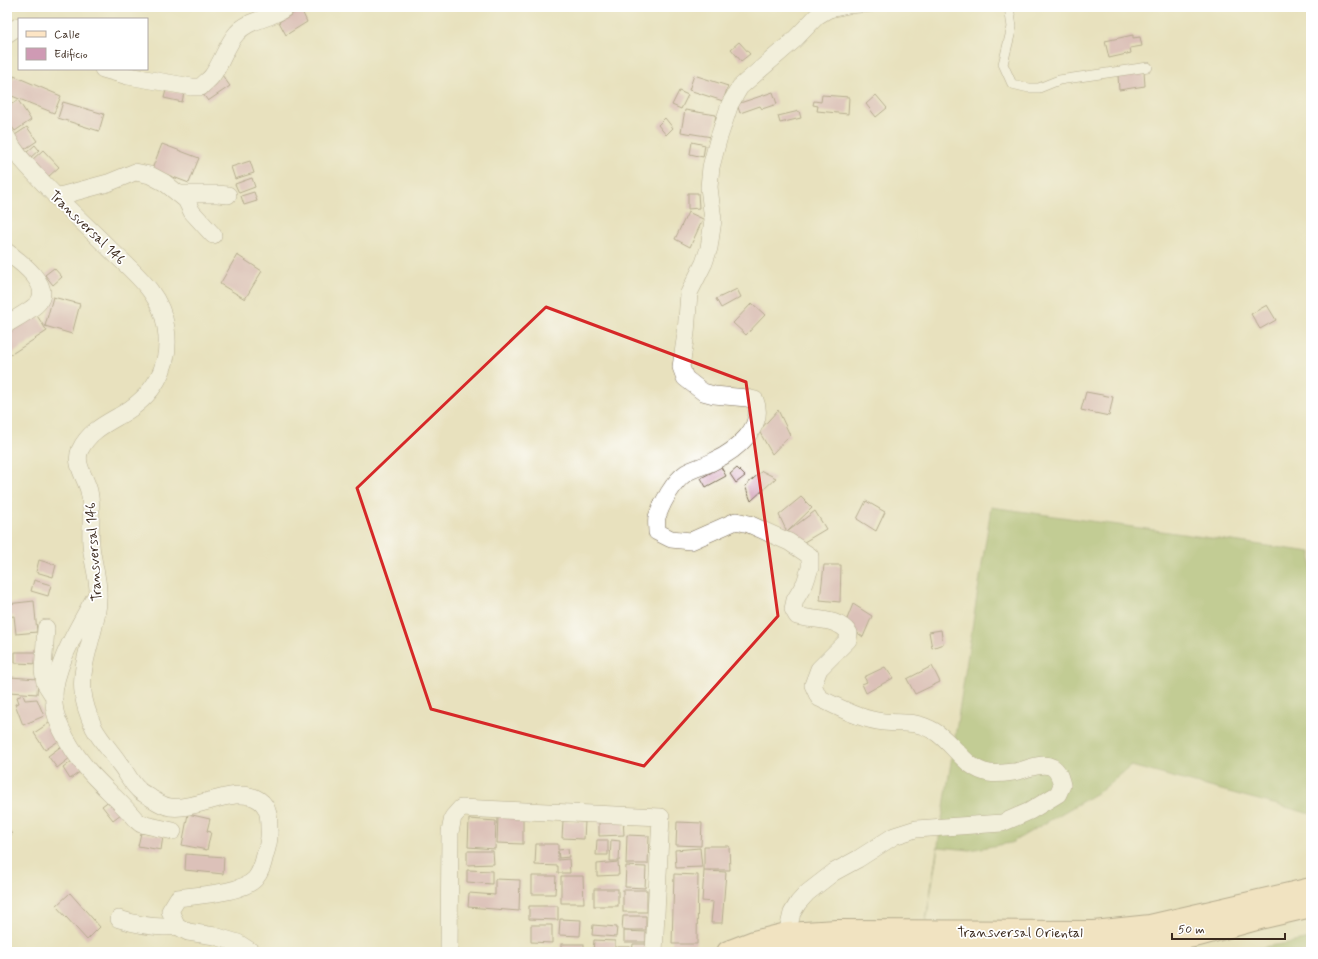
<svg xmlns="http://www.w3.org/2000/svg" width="1318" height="959" viewBox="0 0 1318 959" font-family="Mynerve,sans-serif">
<rect width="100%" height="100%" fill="#fff"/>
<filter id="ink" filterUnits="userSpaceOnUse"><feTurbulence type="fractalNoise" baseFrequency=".025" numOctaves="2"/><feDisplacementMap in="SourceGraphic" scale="8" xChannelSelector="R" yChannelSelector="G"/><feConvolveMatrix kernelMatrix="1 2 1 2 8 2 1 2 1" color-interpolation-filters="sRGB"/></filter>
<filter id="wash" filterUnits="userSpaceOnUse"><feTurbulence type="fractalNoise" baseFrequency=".012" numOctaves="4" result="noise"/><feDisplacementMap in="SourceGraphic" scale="16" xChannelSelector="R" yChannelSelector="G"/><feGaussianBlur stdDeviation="0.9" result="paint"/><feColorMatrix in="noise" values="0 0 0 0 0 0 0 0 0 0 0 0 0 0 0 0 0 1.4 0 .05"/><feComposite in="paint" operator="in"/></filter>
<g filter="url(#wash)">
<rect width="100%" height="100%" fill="#e8e1be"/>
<!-- forest -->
<g fill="#96b163" stroke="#686e40">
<polygon points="991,507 1311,552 1311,814 1131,766 1102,790 1011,843 970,850 938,847 926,921"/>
<polygon points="1311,939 1311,952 1233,952 1241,951"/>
</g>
<g id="blocks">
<!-- building -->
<g fill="#cf9ab4">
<polygon points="301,9 307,22 286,35 279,22"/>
<polygon points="1133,35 1133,38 1140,37 1142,46 1130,48 1131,53 1109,58 1105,41"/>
<polygon points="739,42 750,54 741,61 731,49"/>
<polygon points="1144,71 1145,86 1119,90 1118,75"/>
<polygon points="222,75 230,86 208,101 200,90"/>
<polygon points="694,75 728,86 723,101 689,90"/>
<polygon points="14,76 61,96 54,113 7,94"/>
<polygon points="166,90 184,93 182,102 164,98"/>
<polygon points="679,91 688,95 681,109 672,105"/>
<polygon points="773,92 777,104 762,109 760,106 740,113 737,104"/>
<polygon points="822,95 849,97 848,114 817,111 818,106 813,105 814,101 821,102"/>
<polygon points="876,95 887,108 876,117 866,104"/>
<polygon points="18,100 31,120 15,131 7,120 7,107"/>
<polygon points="63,102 104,114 99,131 58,118"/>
<polygon points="685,110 716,115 712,137 681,132"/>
<polygon points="799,111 801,118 780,123 778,116"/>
<polygon points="665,118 673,128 666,135 658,125"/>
<polygon points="27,127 37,141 22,151 12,137"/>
<polygon points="692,142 705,145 703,157 690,154"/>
<polygon points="162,144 199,158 189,183 152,169"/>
<polygon points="35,145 39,150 30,158 26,153"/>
<polygon points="43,150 59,167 48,177 32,160"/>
<polygon points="250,161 254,173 235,179 231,167"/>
<polygon points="252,178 255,187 239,193 235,184"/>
<polygon points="254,192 257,201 244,205 241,196"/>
<polygon points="688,193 698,193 699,208 688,209"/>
<polygon points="688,212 703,219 690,247 675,239"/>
<polygon points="237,255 262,271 245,299 220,284"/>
<polygon points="54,268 62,277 53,285 45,275"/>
<polygon points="737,289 741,297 721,308 716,299"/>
<polygon points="53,297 80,304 72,334 45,326"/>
<polygon points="752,303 765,315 746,335 733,323"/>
<polygon points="1267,305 1276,320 1260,329 1251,314"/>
<polygon points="32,308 47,331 7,357 7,325"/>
<polygon points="1086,392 1113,397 1109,416 1081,410"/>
<polygon points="778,410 790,435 772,454 759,431"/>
<polygon points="721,467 726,476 706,487 701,478"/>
<polygon points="737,468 745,476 736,483 730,474"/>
<polygon points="762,471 776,478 751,501 745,486"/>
<polygon points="801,497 812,508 787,532 779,515"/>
<polygon points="866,501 885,512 876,531 857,519"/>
<polygon points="815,511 826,529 799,545 787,532"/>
<polygon points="39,560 56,565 53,577 36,572"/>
<polygon points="824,565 841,565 840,602 820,600"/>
<polygon points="34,580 51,585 48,596 31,591"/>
<polygon points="34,601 37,632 16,634 14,616 7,617 7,604"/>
<polygon points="853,604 872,616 863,637 845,624"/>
<polygon points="941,630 943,644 932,648 929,632"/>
<polygon points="15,652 39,652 39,664 15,663"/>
<polygon points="932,666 940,682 915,694 907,679"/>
<polygon points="885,667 893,678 866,693 862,684 867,682 864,677"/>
<polygon points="10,677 38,679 37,694 9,692"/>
<polygon points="23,695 25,700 37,699 44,716 23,725 15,704 19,703 17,697"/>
<polygon points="52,721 63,738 45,750 34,733"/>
<polygon points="67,742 75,754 57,768 48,756"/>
<polygon points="76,758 84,769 70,779 63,768"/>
<polygon points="114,797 125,811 113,820 102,806"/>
<polygon points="188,814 210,819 207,831 211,832 207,850 182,845"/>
<polygon points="498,817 523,817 523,844 497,843"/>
<polygon points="599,818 623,818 624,835 599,836"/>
<polygon points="469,819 496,821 495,849 468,847"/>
<polygon points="563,821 585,822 584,839 562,838"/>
<polygon points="677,822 702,823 701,846 676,845"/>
<polygon points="7,828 12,834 7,839"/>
<polygon points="141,833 163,836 161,850 138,846"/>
<polygon points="627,835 649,836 648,864 626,864"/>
<polygon points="597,840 608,840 608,855 596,855"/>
<polygon points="611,840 620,841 619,861 610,861"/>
<polygon points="536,844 558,844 558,850 568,849 569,857 559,858 558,851 558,860 569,859 570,873 558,873 558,866 535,865"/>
<polygon points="704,846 729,846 730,870 704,870"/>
<polygon points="700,848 702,867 676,868 675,850"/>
<polygon points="467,851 493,851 494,864 467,865"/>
<polygon points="186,854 224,857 223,874 185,870"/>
<polygon points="618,862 619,875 597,876 597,864"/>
<polygon points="626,866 646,867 645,888 625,887"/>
<polygon points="467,870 492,871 492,884 467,882"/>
<polygon points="704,871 726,872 722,923 711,923 713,902 702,901"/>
<polygon points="674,874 698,875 697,944 672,944"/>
<polygon points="532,876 556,876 555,894 532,894"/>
<polygon points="561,876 583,876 584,903 561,903"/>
<polygon points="495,879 520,880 519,911 468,907 469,893 495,895"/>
<rect x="594" y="889" width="24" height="17"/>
<rect x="623" y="890" width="24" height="22"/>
<polygon points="70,893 100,927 87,940 56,906"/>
<polygon points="529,906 558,906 558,920 529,919"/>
<polygon points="623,916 646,916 646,930 622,930"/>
<polygon points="560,919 581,920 580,936 559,935"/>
<polygon points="531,925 552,925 552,943 531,942"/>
<polygon points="593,925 617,927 616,937 592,935"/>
<polygon points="624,931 646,932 646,942 624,942"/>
<polygon points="594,940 615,941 615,952 593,952"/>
<rect x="561" y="944" width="23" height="8"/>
<polygon points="633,944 646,944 646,952 632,952"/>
<rect x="618" y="947" width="12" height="5"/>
</g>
</g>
</g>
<g filter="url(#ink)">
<use href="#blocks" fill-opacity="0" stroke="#786a56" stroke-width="1"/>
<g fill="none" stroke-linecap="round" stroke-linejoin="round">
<defs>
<g id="service">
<polyline points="1009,7 1012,27 1003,64 1012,84 1029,88 1039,88 1059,80 1148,67"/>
<polyline points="829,13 848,9 873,7"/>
</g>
<g id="minor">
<polyline points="7,34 19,26"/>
<path d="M103 69 128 76 192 87H201C204 83 209 80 212 76 222 63 226 45 237 33 250 18 271 20 286 7"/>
<path d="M7 137C14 152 25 163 36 175 61 203 89 228 116 255 137 275 162 296 166 328 172 367 153 397 119 416 103 425 88 433 80 450 74 464 86 478 89 491 93 509 90 527 91 544 92 561 98 576 98 592 100 626 79 660 83 692 84 705 89 717 94 728 101 741 111 751 119 763 126 771 130 782 138 789 141 793 147 795 151 798 157 802 163 806 170 807 197 811 236 784 259 800 269 807 269 818 269 829 270 838 268 846 265 855 263 864 261 872 255 879 242 893 198 895 178 898L170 911 177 926 188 932 215 936 238 943 252 952"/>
<polyline points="179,194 217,194 228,195"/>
<polyline points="56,197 108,183 135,172 150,175 165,183 186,200 192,212 213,235"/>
<path d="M7 252C19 261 53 285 38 303 33 309 15 319 7 324"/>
<path d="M95 597C79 626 51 671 54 704 55 725 75 755 89 771 104 788 121 802 135 819L141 824 173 831"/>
<polyline points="46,628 43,670 45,683 54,697"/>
<path d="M119 919C138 925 157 929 177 926"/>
<path d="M787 934 792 913 798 903 807 893 834 872 858 859 894 836 916 829 1002 823 1030 811 1058 794 1062 785C1060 778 1059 771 1052 767 1040 761 1025 771 1013 772 1006 773 996 774 989 773 965 769 954 743 934 731 915 720 904 724 884 722 861 720 839 707 819 698L813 685 819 669 848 640 849 633C837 617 815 621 797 616L793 609 795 600 805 583 810 568V556L789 542 749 524 736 521 691 541 671 539 657 532C657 528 656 521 657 517 662 503 673 482 686 473 694 468 705 466 714 461 735 451 766 427 755 400L747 398 714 395 703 392 685 378 681 367 686 333 689 293 704 263 709 248 713 220 709 187 711 167 718 140 730 104 740 87 793 41 817 16 832 7"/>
<polyline points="449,952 450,832 453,817 461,808 661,817 654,952"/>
</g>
<g id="secondary">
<polyline points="728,952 754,942 787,934 837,931 1094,932 1150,926 1311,889"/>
<polyline points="785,952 791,950 835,948 1054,952 1100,951 1146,945 1199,935 1264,917 1311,906"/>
</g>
</defs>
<!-- service casing -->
<use href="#service" stroke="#786a56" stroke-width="10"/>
<!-- minor casing -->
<use href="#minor" stroke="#786a56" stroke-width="18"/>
<!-- secondary casing -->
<use href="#secondary" stroke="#786a56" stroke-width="24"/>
<!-- service -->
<use href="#service" stroke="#fff" stroke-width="9"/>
<!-- minor -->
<use href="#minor" stroke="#fff" stroke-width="17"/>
<!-- secondary -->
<use href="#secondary" stroke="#fde5c5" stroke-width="22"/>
</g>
</g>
<!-- marked area -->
<path d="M0 0H1318V959H0ZM546 307 746 382 778 616 644 766 431 709 357 488Z" fill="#e8e1be" fill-opacity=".55" fill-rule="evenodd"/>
<path fill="none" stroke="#d62828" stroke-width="3" stroke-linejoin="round" d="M546 307 746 382 778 616 644 766 431 709 357 488Z"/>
<g text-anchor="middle" stroke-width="3.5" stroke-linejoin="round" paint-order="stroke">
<!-- street labels -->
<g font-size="14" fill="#3b2a1e" stroke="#fff">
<text transform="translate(88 227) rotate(44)" y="5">Transversal 146</text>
<text transform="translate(93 552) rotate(-94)" y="5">Transversal 146</text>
<text x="1020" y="937">Transversal Oriental</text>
</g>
</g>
<!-- margin -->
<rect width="1318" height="959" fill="none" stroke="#fff" stroke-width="24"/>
<!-- legend -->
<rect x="18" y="18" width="130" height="52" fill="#ffffff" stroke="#b1aaa5"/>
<rect x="26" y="31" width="20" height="6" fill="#fde5c5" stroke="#b1aaa5"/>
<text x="54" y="38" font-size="12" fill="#3b2a1e">Calle</text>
<rect x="26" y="48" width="20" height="12" fill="#cf9ab4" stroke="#b1aaa5"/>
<text x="54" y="58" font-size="12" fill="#3b2a1e">Edificio</text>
<!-- scale -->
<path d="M1172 933v6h113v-6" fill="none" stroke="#3b2a1e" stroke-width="2"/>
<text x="1178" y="933" font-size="12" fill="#3b2a1e" stroke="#ffffff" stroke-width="3" paint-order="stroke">50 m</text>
</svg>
